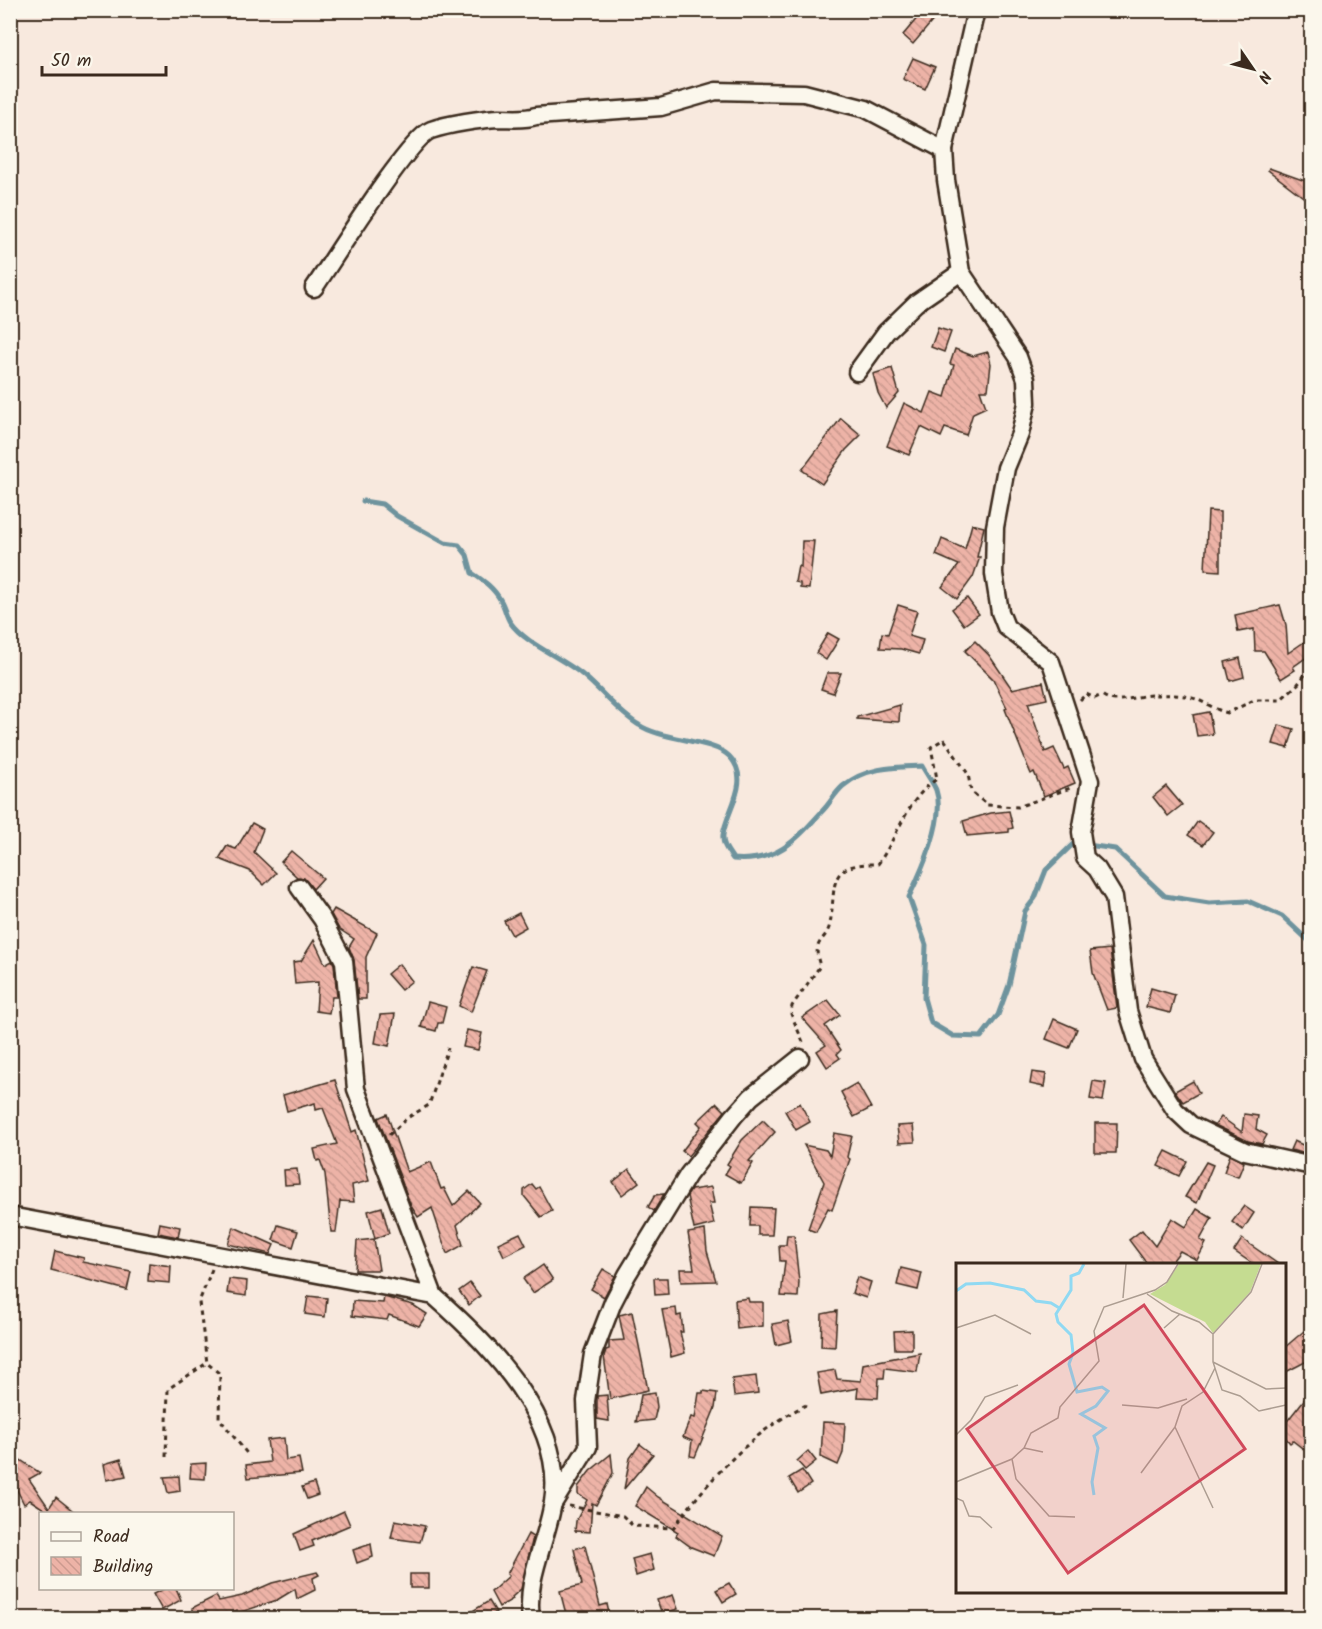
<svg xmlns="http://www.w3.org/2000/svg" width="1322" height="1629" viewBox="0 0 1322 1629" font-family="Kalam,sans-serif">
<defs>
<pattern id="building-back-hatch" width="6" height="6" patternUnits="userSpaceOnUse" patternTransform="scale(1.5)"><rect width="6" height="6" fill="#edb3a7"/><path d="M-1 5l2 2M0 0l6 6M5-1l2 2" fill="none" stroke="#cc9a8f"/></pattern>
</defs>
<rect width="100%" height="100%" fill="#f8e9de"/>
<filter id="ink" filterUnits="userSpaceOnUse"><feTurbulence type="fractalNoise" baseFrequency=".0167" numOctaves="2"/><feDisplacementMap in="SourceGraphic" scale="12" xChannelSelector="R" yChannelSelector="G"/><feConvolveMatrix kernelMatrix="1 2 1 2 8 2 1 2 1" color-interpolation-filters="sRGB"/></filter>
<g filter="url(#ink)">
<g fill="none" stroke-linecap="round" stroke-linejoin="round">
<!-- stream -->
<path stroke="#6e939d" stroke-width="5" d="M363 501 382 504 397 516 445 543 459 545 467 555 472 573C484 581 494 588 501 601 505 608 506 616 510 622 525 644 565 659 584 676 603 692 618 712 639 725 661 740 713 740 729 756 753 780 726 811 723 835 722 845 728 851 733 859 778 863 797 839 825 808 831 801 836 792 843 786 866 767 894 767 922 766 926 774 933 782 936 790 946 819 921 872 909 897L926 945 924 998 931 1023 953 1036 981 1037 998 1015 1009 985 1025 911 1035 898 1046 870 1074 843 1115 849 1165 896 1209 903 1248 901 1282 916 1312 944"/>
</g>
<!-- building -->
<g fill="url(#building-back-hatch)" stroke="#3b2a1e" stroke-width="1.5">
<polygon points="924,10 942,10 913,44 903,35"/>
<polygon points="913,58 935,67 925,89 903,79"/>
<polygon points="1269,168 1311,183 1311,203 1268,170"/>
<polygon points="938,328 951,332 944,352 931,347"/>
<polygon points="955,349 973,356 988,352 991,364 988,390 980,390 986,407 973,413 966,435 945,428 941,437 921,427 909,455 887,446 904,403 924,413 932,392 945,397 954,365 950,364"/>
<polygon points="892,368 899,393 886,408 878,393 873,374"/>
<polygon points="841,418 861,435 846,450 822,484 802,470"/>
<polygon points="1208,511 1220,512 1220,571 1205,570"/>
<polygon points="972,524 984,527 977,557 980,557 973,577 957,599 942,587 959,565 936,555 942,539 965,549"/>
<polygon points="802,541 814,541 809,589 800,588 800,583 795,582 798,566 801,567"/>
<polygon points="967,598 979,614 964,625 952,609"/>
<polygon points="898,605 917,611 909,636 923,640 919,654 901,649 880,648 882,633 888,634"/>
<polygon points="1280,605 1286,625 1288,653 1307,640 1311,647 1311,654 1293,667 1295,670 1281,679 1264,651 1255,651 1254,629 1238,632 1235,615"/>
<polygon points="828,633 839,639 826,660 816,653"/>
<polygon points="975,641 989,655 1012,689 1043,682 1047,699 1028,703 1045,752 1054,748 1064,769 1068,767 1075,783 1044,796 1034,772 1031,774 1028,767 1005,709 1007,708 993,679 965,651"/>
<polygon points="1240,658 1244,677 1230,681 1225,662"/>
<polygon points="827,673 841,673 833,693 821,689"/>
<polygon points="900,705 899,722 857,719 857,717"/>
<polygon points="1209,712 1213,734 1197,736 1193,715"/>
<polygon points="1279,725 1294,729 1288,748 1273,744"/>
<polygon points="1166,786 1182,805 1168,816 1153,797"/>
<polygon points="1009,811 1013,828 1009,829 1009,832 967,836 963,821 991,813"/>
<polygon points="1198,821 1213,832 1203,845 1188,835"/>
<polygon points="252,823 263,829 254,852 276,873 264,885 250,871 219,859 227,846 236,849"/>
<polygon points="291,851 323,878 313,889 304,878 297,877 281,862"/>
<polygon points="334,909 377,933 366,957 366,999 358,999 354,960 349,947 354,939 339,929 331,914"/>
<polygon points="519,913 526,927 512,935 504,921"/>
<polygon points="314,940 325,964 332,960 334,964 337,997 332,997 329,1013 316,1011 318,982 295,984 293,962 301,961"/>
<polygon points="1110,949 1117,1008 1107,1010 1093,973 1090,951"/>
<polygon points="399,964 412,981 401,990 387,974"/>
<polygon points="473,967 487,971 471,1012 459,1006"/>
<polygon points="1151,988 1175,995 1170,1013 1146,1007"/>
<polygon points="828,1000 840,1015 825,1026 841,1050 837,1054 840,1058 827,1067 817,1051 826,1045 802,1018"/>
<polygon points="428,1002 446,1007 442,1023 438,1023 436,1031 421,1027"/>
<polygon points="395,1014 389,1046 375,1043 380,1015"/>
<polygon points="1054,1019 1077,1029 1069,1048 1046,1039"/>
<polygon points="467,1030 482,1033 478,1050 463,1047"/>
<polygon points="1032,1072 1046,1074 1044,1087 1030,1084"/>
<polygon points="335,1080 352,1132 356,1130 369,1181 352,1185 354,1202 340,1201 336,1232 331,1232 325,1174 320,1160 317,1161 314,1149 337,1144 323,1108 316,1110 315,1103 287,1111 283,1095"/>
<polygon points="1093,1081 1106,1083 1103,1101 1090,1099"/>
<polygon points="1193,1081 1199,1093 1183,1102 1175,1091"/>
<polygon points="857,1083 871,1108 854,1117 841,1092"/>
<polygon points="717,1103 725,1111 688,1156 682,1151 701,1126 697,1122"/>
<polygon points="800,1103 810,1122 796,1130 785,1111"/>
<polygon points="387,1114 407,1172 431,1162 441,1189 444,1188 453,1206 469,1191 480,1203 457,1225 463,1245 447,1254 432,1208 418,1217 411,1206 378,1118"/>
<polygon points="1244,1114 1258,1116 1256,1129 1267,1135 1262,1144 1248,1141 1215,1125 1221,1117 1242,1132"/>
<polygon points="763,1120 775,1132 749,1161 753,1163 741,1183 725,1174 730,1166 727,1164 742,1140"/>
<polygon points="1095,1123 1117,1123 1116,1153 1095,1153"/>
<polygon points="913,1125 915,1142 899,1143 897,1126"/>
<polygon points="834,1133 852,1136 847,1157 850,1159 832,1210 828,1208 816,1232 808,1229 824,1182 804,1145 826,1150 830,1156"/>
<polygon points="1294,1141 1305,1146 1303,1153 1290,1150"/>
<polygon points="1166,1151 1187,1161 1179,1176 1158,1166"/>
<polygon points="1230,1155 1244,1162 1238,1177 1224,1172"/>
<polygon points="1206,1162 1213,1165 1197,1203 1185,1197"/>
<polygon points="297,1169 299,1184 285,1185 284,1170"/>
<polygon points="629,1169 639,1182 622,1195 613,1182"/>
<polygon points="532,1184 536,1189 539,1187 552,1211 541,1217 524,1196 524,1190"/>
<polygon points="711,1187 714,1203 709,1203 714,1224 694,1229 687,1196 691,1190"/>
<polygon points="664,1194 654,1211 648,1207 655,1195"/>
<polygon points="1244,1206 1254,1213 1243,1230 1232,1222"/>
<polygon points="382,1207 389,1233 375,1239 368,1211"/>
<polygon points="751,1207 774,1208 772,1235 758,1235 758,1226 750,1226"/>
<polygon points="1197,1209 1212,1218 1200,1240 1206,1243 1197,1260 1180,1251 1170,1264 1147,1264 1129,1240 1142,1230 1155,1246 1172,1218 1186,1227"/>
<polygon points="160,1223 180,1227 178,1237 158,1233"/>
<polygon points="278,1225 298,1231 293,1247 273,1240"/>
<polygon points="234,1227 274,1245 270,1254 228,1244"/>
<polygon points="705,1230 707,1251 716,1281 681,1282 680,1269 694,1269 688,1233"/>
<polygon points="520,1233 526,1245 504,1256 498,1243"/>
<polygon points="787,1235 794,1235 799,1282 798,1297 781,1296 785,1261 780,1261 779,1245 786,1245"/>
<polygon points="374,1239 379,1270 355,1270 357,1241"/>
<polygon points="1242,1239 1278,1264 1253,1264 1234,1251"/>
<polygon points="55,1251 84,1258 83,1262 131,1272 127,1290 51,1270"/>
<polygon points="149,1263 171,1266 170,1283 148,1281"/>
<polygon points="543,1265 553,1280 533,1293 523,1279"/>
<polygon points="901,1268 922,1273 918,1290 897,1285"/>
<polygon points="603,1269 615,1276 604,1297 591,1289"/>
<polygon points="857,1277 871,1282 866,1298 852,1293"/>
<polygon points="654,1278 667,1278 668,1294 655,1295"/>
<polygon points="229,1279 247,1281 246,1296 227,1293"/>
<polygon points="470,1283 480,1296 469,1305 459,1291"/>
<polygon points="308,1296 327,1298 325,1317 305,1314"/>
<polygon points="384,1297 413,1305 427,1314 419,1326 389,1315 387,1320 352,1316 353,1301 383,1303"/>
<polygon points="748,1298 749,1302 763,1302 763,1326 737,1329 735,1300"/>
<polygon points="676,1308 677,1316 681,1315 683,1332 680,1332 685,1353 671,1357 662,1310"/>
<polygon points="837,1311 835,1347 821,1346 822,1314"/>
<polygon points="632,1312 648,1390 610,1399 604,1356 606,1350 609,1349 609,1341 624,1340 619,1315"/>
<polygon points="788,1321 792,1341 776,1345 772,1324"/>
<polygon points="1311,1325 1311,1359 1284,1373 1284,1348"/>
<polygon points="912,1330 912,1349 895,1349 894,1331"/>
<polygon points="920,1353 917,1372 885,1368 884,1378 879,1378 878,1398 857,1397 858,1388 821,1395 817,1373 835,1370 837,1379 861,1381 863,1364"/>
<polygon points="756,1376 758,1393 734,1396 732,1379"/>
<polygon points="703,1391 717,1393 715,1408 695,1457 690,1456 692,1441 683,1437 691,1417 695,1418 699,1393 703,1393"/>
<polygon points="1311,1391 1311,1455 1293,1441 1290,1443 1284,1436 1284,1425"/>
<polygon points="655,1393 657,1407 654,1420 636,1422 641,1395"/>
<polygon points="607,1395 609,1421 597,1419 597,1396"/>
<polygon points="823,1422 845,1423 843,1453 838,1465 821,1457"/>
<polygon points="284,1438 286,1460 299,1458 302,1473 248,1478 246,1465 270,1462 267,1440"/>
<polygon points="640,1444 653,1454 624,1489 630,1458"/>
<polygon points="808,1451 816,1461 805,1470 797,1461"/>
<polygon points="10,1453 40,1473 29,1479 49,1508 56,1497 77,1514 45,1514 47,1511 30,1500 24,1504 16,1488 10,1494"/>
<polygon points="611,1454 613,1473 596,1505 592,1503 590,1532 575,1531 576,1521 587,1500 578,1494 578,1487 590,1471"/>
<polygon points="121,1459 126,1476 107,1480 104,1464"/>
<polygon points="206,1463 205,1479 190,1478 191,1464"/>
<polygon points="802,1470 811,1484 798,1493 789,1478"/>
<polygon points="179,1476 180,1491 168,1493 164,1477"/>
<polygon points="314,1483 318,1495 307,1499 302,1487"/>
<polygon points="646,1487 658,1497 722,1536 714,1556 691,1547 676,1536 678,1532 635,1506"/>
<polygon points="344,1511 350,1525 312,1541 314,1546 300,1551 294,1534"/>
<polygon points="395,1520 425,1526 420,1542 391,1538"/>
<polygon points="528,1534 533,1537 521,1589 512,1597 513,1599 499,1607 491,1592 509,1576 507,1574"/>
<polygon points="371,1544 373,1557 357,1563 353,1550"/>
<polygon points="585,1546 600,1606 607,1604 610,1618 567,1618 560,1591 582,1585 574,1549"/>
<polygon points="650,1554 654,1570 636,1576 632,1559"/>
<polygon points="317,1572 319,1575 313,1578 315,1590 297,1599 295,1589 277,1600 238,1613 237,1610 223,1618 198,1618 192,1608 216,1596 219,1601 242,1596 272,1583"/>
<rect x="410" y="1574" width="19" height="14"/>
<polygon points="729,1583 736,1594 723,1602 716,1590"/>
<polygon points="166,1588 176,1588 181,1600 162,1610 153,1594"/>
<polygon points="673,1595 678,1609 662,1614 657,1600"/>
<polygon points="489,1601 496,1612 487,1618 461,1618"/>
</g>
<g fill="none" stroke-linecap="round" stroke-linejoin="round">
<defs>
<g id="street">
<polyline points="976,10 944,150 946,180 961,272 1018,357 1026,379 1027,403 1020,434 1006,468 995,527 994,574 1000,612 1006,627 1051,662 1090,781 1081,832 1085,858 1097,869 1114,897 1128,1011 1143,1059 1175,1110 1191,1125 1245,1151 1312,1166"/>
<path d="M314 288C332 262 409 138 431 130 448 124 481 119 499 118 512 118 523 120 536 116L661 107 716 91 804 93 866 109 944 150"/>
<polyline points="857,372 886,332 916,303 961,272"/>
<polyline points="299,887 322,919 344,961 356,1089 434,1296"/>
<path d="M10 1216 434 1296C489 1344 566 1422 553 1502 547 1541 525 1579 531 1618"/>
<polyline points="554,1502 588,1447 586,1401 593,1354 613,1302 627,1275 688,1175 734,1116 751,1097 800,1058"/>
</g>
</defs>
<!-- street casing -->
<use href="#street" stroke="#3b2a1e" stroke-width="21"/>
<!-- path -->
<g stroke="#3b2a1e" stroke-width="3" stroke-dasharray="4.5 4.5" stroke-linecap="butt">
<path d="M1080 700 1086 694 1095 698 1102 695C1117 706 1133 696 1151 695 1163 695 1178 694 1189 697 1203 700 1214 710 1228 713L1254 700H1280L1298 684 1312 665"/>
<path d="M803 1042 791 1014 792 1006 820 966C811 938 826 943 830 924 837 884 825 863 878 864 898 836 908 797 937 779L931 747 944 739 968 774 971 791 987 805 1018 807 1073 787"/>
<polyline points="389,1135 407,1118 429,1105 448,1048"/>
<polyline points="212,1269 199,1302 207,1363 220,1374 219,1418 249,1456"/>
<polyline points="166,1457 168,1389 207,1363"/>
<path d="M569 1506 623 1516 633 1526 673 1528C710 1479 751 1432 806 1405"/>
</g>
<!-- street -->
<use href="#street" stroke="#fbf7ec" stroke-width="16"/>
</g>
</g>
<!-- overview -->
<g transform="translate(956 1263)">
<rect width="330" height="330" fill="#f8e9de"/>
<path d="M223 1H305L294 29 257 70 249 59 194 31 209 22Z" fill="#c5dc91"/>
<path fill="none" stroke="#90d9f2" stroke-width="3" d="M128 1 123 10 115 13V27L100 51 102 59 115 72 117 90 113 101 121 129 146 124 152 128 140 143 125 151 149 165 138 173 142 185 136 219 138 232M0 28 10 21 34 20 68 27 80 38 95 40 105 46"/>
<path fill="none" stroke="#ac9d91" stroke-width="1.5" d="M191 31 216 48 243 59 257 71V99L266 127 284 133 303 148 330 142M167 35 170 1M0 65 39 52 75 71M208 65 224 51M257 71 295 29 306 1M257 99 310 126 330 125M166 142 202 145 231 136M0 172 15 157 29 134 62 122M68 185 87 189M56 196 60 216 93 253 119 254M185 210 219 164M0 219 56 196 68 185 75 170 102 155 104 144 143 98 138 68 148 44 199 27 211 19 222 1M0 235 7 238 13 253 24 254 36 265M257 245 219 164 226 143 247 129 259 105"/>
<path fill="#d1495b" fill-opacity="0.15" stroke="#d1495b" stroke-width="3" d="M188 42 289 186 112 310 11 166Z"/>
<rect width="330" height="330" fill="none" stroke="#3b2a1e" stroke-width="3"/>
</g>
<!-- margin -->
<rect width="1322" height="1629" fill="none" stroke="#fbf7ec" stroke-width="36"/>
<rect x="18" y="18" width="1286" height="1593" fill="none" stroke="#3b2a1e" stroke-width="2" filter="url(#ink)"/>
<!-- legend -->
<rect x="39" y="1512" width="195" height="78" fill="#fbf7ec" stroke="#aea59a" stroke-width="1.5"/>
<rect x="51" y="1532" width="30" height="9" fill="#fbf7ec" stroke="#aea59a" stroke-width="1.5"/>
<text x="93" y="1542" font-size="18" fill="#3b2a1e">Road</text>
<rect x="51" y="1557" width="30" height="18" fill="url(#building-back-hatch)" stroke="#aea59a" stroke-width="1.5"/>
<text x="93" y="1572" font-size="18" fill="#3b2a1e">Building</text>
<!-- north arrow -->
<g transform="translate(1253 69) rotate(125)" stroke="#fbf7ec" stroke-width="4.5" paint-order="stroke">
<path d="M0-4.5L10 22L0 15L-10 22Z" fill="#3b2a1e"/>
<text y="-9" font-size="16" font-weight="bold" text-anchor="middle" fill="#3b2a1e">N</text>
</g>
<!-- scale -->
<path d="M42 66v9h124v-9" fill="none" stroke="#3b2a1e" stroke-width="3"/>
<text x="51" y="66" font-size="18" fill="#3b2a1e" stroke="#fbf7ec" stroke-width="4.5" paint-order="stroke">50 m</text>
</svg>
